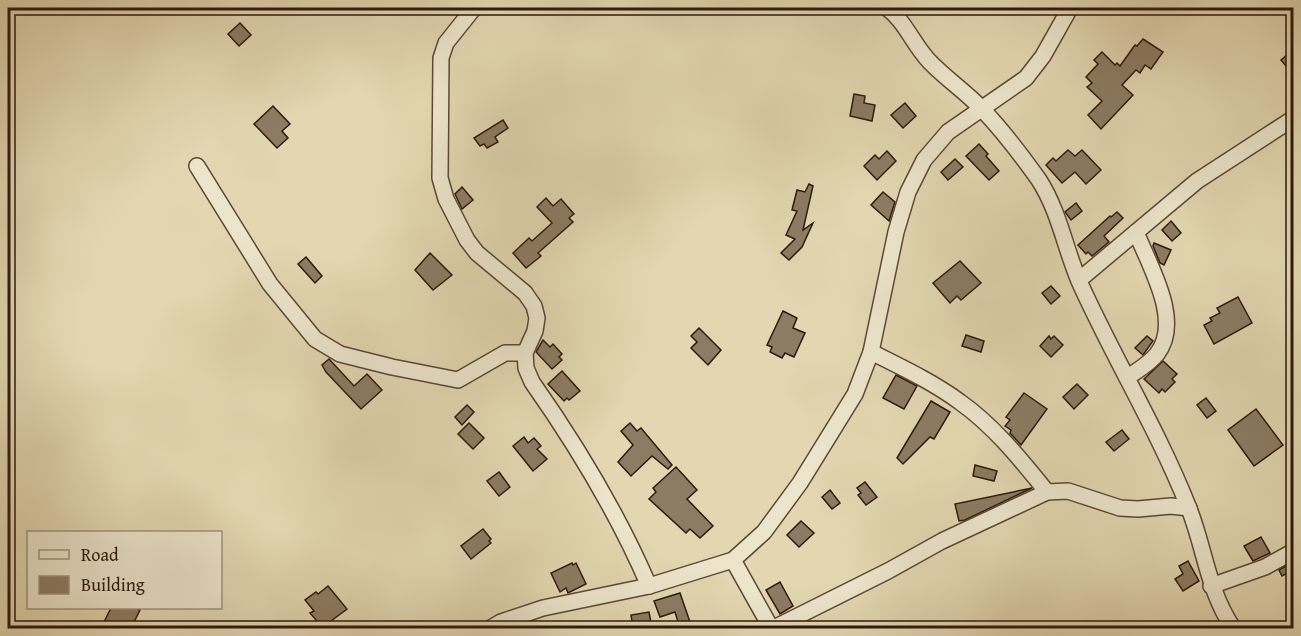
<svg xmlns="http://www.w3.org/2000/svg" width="1301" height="636" viewBox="0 0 1301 636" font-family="'Gentium Book Plus',serif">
<rect width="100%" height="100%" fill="#e2d7b1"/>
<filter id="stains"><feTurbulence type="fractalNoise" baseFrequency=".00333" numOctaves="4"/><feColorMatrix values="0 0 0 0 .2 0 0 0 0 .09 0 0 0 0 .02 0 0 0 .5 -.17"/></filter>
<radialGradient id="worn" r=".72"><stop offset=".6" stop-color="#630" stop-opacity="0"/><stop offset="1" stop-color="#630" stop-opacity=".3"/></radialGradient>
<!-- building -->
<g fill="#8c7c63" stroke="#2e190e" stroke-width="1.5">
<polygon points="240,23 251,35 239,46 228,34"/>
<polygon points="1143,39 1163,52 1151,69 1145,65 1140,73 1136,70 1122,85 1133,95 1101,129 1088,115 1102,101 1087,87 1092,83 1086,77 1098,64 1094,60 1102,52 1115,65 1117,63 1120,66 1135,45 1137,46"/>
<polygon points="1289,53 1293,58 1293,74 1281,60"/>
<polygon points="854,94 865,96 864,103 875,105 872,121 850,116"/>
<polygon points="905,103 916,116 903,128 891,115"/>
<polygon points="273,106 290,124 282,131 288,138 277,148 254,124"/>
<polygon points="503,120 508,128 495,137 498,142 487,148 484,144 480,146 474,138"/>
<polygon points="979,144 988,154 986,156 999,171 989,180 966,156"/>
<polygon points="1068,150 1075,156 1082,150 1101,170 1086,184 1075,172 1062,183 1046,165 1053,158 1056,161"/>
<polygon points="887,151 896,161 877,180 864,166 875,155 879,159"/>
<polygon points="955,159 963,167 948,180 941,172"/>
<polygon points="809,184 813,186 803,230 813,223 802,247 789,260 781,253 795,239 786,235 797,211 792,210 797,190 805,192"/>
<polygon points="462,187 473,200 462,209 455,194"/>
<polygon points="883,192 895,202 889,221 871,205"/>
<polygon points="546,198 553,206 561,199 574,214 569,218 573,222 538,253 541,256 526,268 513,253 529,238 532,241 552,223 537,207"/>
<polygon points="1076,203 1082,211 1071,220 1065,212"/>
<polygon points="1117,212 1123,218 1104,236 1109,242 1092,256 1088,252 1086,254 1078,245 1110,216 1111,217"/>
<polygon points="1171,221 1181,233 1172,241 1162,230"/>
<polygon points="1154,243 1171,250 1164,265 1160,263 1153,246"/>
<polygon points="430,253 452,275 433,290 415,270"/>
<polygon points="306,257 322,276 315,283 298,264"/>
<polygon points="960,261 981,283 961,300 957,296 950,303 933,283"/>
<polygon points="1051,286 1060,296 1051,304 1042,293"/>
<polygon points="1238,297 1252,323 1214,344 1204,325 1212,321 1210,318 1220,313 1217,308"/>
<polygon points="783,311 797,318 793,328 805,333 794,357 785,353 782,358 770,352 772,347 767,345"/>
<polygon points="699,328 721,350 708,365 691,348 697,342 691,336"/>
<polygon points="966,335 984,341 981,352 962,346"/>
<polygon points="1049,336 1051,339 1054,336 1063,345 1051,357 1040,346"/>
<polygon points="1147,336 1153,341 1143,355 1135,348"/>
<polygon points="543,340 550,347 553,344 562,354 559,357 562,360 552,369 536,352"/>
<polygon points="329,359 354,386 367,374 382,390 361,409 326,372 322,365"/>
<polygon points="1163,361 1177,374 1172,379 1175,382 1165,392 1162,389 1159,393 1144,379"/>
<polygon points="562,371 580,391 569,400 567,398 564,401 548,384"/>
<polygon points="896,375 917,386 904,409 883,398"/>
<polygon points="1077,384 1088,395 1074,409 1063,397"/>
<polygon points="1024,393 1047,409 1021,445 1010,433 1011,430 1005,426 1010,420 1006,417"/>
<polygon points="1206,398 1216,411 1207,418 1197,405"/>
<polygon points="931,401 950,412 934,439 930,437 903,464 897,458"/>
<polygon points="467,405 474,412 462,425 455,417"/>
<polygon points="1256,409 1283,445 1254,466 1228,430"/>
<polygon points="469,423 484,438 473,449 458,434"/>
<polygon points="630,423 637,431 641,428 672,465 668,469 652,456 631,476 618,462 633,445 621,431"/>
<polygon points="1122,430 1129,439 1114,451 1106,442"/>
<polygon points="524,437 528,443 534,438 541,446 537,449 547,459 533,471 513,446"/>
<polygon points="975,465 997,471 994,481 973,476"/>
<polygon points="676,467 697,490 687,499 713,526 700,538 690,529 686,533 649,499 656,492 653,488"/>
<polygon points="499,472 510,487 499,496 487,481"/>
<polygon points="865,482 877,497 866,505 858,495 861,493 857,488"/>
<polygon points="1032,488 965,520 959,521 955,504"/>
<polygon points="830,490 840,503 832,509 822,497"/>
<polygon points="801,521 814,533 799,547 787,535"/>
<polygon points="483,529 491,539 489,541 491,543 471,559 461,546"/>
<polygon points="1261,537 1270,553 1253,561 1244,546"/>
<polygon points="1188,561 1199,581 1183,591 1175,579 1183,574 1179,566"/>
<polygon points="1293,562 1293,570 1282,576 1279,570"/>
<polygon points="572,563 573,565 576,563 586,584 568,593 566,588 560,592 551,573"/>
<polygon points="780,582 793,606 780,614 766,590"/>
<polygon points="328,586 347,609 331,621 338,628 323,628 310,613 314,611 305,600 316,592 318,594"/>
<polygon points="680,593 690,622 679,625 675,612 660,617 654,601"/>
<polygon points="111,608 135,608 140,610 131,628 112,628 103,624"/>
<polygon points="649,612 652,628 633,628 631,615"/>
</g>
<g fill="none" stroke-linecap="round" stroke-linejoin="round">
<defs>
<g id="minor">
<path d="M474 8 446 43 441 58 440 178 446 199 467 240 477 253 525 293 534 306 537 318 535 331 525 353 526 368 532 382C577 446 618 514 649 586"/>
<path d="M887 8C905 21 913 44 929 61 945 78 966 92 982 109 1003 131 1022 156 1039 180 1059 211 1065 248 1079 281 1113 357 1157 428 1188 506 1205 548 1207 589 1233 628"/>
<polyline points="197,166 270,284 315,339 340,354 392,367 458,380 505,353 525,353"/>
<polyline points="1079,280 1197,181 1294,118"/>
<path d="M871 352C901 367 933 382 960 402 994 426 1021 460 1047 492"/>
<path d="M1128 377C1138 370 1149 364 1157 354 1183 321 1149 265 1136 232"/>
<polyline points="733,560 771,628"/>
<polyline points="1211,586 1265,567 1294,551"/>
<polyline points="491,628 501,622 543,608 649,586 733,560 764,532 800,483 855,394 871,352 896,232 908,192 924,160 948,132 1026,78 1043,56 1070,8"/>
<polyline points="774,628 888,571 942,541 1047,492 1068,491 1120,508 1138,509 1171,506 1189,508"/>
</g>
</defs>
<!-- minor casing -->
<use href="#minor" stroke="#5b4837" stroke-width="18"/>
<!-- minor -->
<use href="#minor" stroke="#ece5cc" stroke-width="15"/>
</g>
<!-- margin -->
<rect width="1301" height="636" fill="none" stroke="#e2d7b1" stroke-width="30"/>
<rect x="9" y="9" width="1283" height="618" fill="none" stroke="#2e190e" stroke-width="3"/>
<rect x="15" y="15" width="1271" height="606" fill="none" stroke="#2e190e" stroke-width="1.5"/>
<!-- legend -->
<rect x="27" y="531" width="195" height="78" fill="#ece5cc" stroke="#a09380" stroke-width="1.5"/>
<rect x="39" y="550" width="30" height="9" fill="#ece5cc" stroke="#a09380" stroke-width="1.5"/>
<text x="81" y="561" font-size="18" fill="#2e190e">Road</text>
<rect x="39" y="576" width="30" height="18" fill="#8c7c63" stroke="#a09380" stroke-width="1.5"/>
<text x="81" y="591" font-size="18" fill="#2e190e">Building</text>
<rect width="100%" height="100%" filter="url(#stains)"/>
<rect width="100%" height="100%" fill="url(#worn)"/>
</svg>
